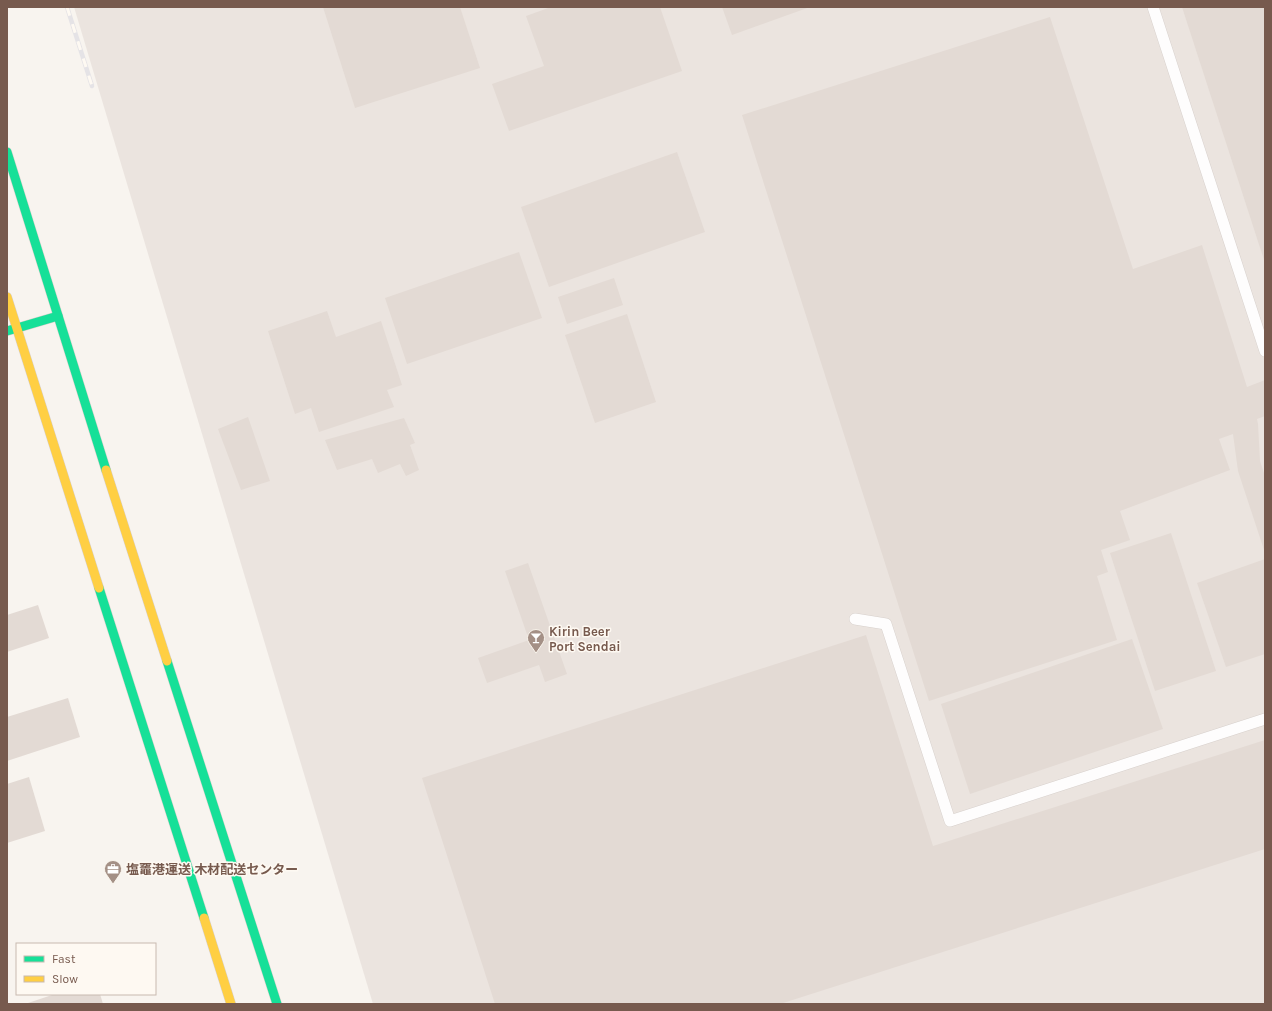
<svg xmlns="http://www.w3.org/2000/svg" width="1272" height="1011" viewBox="0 0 1272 1011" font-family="Karla,'Noto Sans JP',sans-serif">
<rect width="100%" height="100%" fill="#f8f4ef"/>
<!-- industrial -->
<polygon fill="#ebe4df" points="74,7 1265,7 1265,1004 373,1004"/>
<!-- building -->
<g fill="#e3dad4">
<polygon points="323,7 460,7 480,68 355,108"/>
<polygon points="551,7 660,7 682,71 509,131 492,84 544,66 526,16"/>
<polygon points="722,7 810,7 732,35"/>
<polygon points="1182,7 1265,7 1265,263"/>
<polygon points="1050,17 1133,269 1202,245 1247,387 1265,380 1265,416 1257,419 1258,424 1260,461 1265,476 1265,553 1238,471 1233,434 1219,439 1230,470 1120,511 1130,540 1101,550 1108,572 1097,576 1117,640 929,701 742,115"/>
<polygon points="677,152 705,232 549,287 521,207"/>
<polygon points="519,252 542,318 407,364 385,298"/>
<polygon points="614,278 623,305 567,324 558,297"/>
<polygon points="327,311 336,337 381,321 402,385 387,390 394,407 319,432 311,408 295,414 268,331"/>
<polygon points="627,314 656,402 595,423 565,335"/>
<polygon points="248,417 270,481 241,490 218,429"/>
<polygon points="404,418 415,443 410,445 419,470 406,476 400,464 378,473 372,459 337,470 325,440"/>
<polygon points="1171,533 1216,671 1155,691 1110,553"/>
<polygon points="1265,559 1265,654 1226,667 1197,583"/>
<polygon points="528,563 567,674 545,682 539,665 487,683 478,658 529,640 505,571"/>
<polygon points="38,605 49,638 7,652 7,615"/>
<polygon points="866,635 933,846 1265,740 1265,849 780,1004 495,1004 422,778"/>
<polygon points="1132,639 1163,729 970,794 941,704"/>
<polygon points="68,698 80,737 7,761 7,717"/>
<polygon points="29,777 45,831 7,843 7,784"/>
<polygon points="55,994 100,994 103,1004 25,1004"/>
</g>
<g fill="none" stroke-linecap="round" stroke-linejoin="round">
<defs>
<g id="lane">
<polyline points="1153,7 1265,351"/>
<polyline points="855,619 886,624 950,821 1265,719"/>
</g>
<g id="fast">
<polyline points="7,152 106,470"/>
<polyline points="7,331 58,316"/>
<polyline points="99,588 204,918"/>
<polyline points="167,661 277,1004"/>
</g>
<g id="slow">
<polyline points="7,297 99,588"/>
<polyline points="106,470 167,661"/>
<polyline points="204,918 231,1004"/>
</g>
</defs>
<!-- lane casing -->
<use href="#lane" stroke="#d7d0cc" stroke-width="12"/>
<!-- fast casing -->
<use href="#fast" stroke="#d8d0cb" stroke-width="10"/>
<!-- slow casing -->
<use href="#slow" stroke="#d8d0cb" stroke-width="10"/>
<!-- lane -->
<use href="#lane" stroke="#fefdfd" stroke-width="11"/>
<!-- fast -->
<use href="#fast" stroke="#16e098" stroke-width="9"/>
<!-- slow -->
<use href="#slow" stroke="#ffcf43" stroke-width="9"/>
<defs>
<polyline id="rail" points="67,7 92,86"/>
</defs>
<!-- rail casing -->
<use href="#rail" stroke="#e5e3e6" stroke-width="4.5"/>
<!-- rail -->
<use href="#rail" stroke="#fef9f2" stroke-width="3" stroke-dasharray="9" stroke-linecap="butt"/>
</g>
<!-- icons -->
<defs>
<symbol id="bar-pin" viewBox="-11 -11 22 30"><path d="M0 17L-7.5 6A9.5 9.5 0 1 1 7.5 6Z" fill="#a49086" stroke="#fef9f2"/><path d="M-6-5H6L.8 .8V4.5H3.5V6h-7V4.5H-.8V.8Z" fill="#fff"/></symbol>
<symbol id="office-pin" viewBox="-11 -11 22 30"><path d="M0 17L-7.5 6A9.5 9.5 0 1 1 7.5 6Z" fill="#a49086" stroke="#fef9f2"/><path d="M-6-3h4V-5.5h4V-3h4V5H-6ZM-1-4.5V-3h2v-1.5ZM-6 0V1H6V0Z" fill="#fff"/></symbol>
</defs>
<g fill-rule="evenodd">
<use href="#bar-pin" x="526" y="628" width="20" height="27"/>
<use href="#office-pin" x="103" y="859" width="20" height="27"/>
</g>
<g text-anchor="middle" stroke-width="3" stroke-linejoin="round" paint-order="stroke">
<!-- poi labels -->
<g font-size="13" font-weight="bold" fill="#775a4e" stroke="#fef9f2" text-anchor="start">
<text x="549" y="636">Kirin Beer<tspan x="549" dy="15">Port Sendai</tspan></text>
<text x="126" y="874">塩竈港運送 木材配送センター</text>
</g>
</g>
<!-- border -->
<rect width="1272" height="1011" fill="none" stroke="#775a4e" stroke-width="16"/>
<!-- legend -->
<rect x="16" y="943" width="140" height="52" fill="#fef9f2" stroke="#c8b9b0"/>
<rect x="24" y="956" width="20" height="6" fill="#16e098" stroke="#c8b9b0"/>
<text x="52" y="963" font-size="12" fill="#775a4e">Fast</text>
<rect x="24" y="976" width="20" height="6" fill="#ffcf43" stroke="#c8b9b0"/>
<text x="52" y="983" font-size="12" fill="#775a4e">Slow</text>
</svg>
